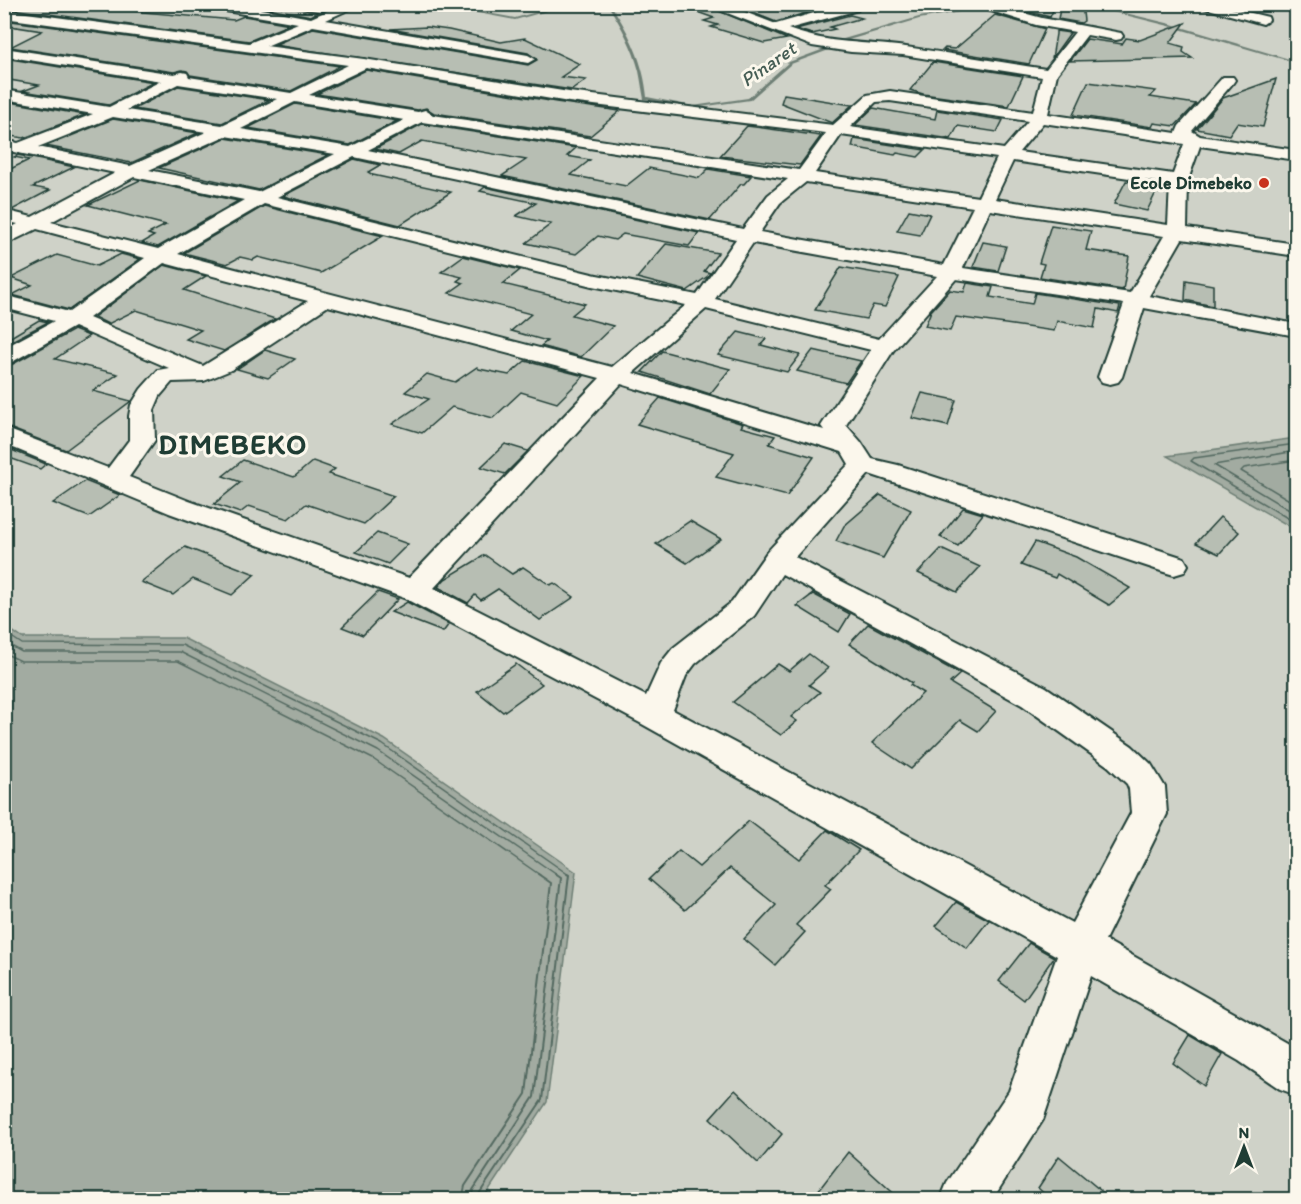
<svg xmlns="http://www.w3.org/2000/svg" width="1301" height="1204" viewBox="0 0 1301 1204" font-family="Itim,sans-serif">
<rect width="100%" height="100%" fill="#f2f0e5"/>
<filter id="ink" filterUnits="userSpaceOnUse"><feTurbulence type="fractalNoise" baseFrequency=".0167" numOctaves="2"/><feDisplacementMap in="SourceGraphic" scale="12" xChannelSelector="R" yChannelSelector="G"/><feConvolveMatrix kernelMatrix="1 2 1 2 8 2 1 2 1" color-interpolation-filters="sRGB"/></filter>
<g filter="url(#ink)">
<!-- green -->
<rect fill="#cfd2c8" stroke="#77887e" stroke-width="1.5" x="5" y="5" width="1291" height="1194"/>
<!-- water -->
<g fill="#a2aba1" stroke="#6e7f75" stroke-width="1.5">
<polygon points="1296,438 1296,530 1167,456"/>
<polygon points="4,625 22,638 183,638 384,739 576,872 547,1102 483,1199 5,1199"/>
</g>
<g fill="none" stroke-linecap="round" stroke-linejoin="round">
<!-- shore-far1 -->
<g stroke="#536960" stroke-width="1.5">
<polyline points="1296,444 1194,458 1191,461 1296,523"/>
<polyline points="1296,451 1214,465 1296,514"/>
<polyline points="1296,460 1244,468 1241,471 1296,504"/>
<polyline points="4,632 22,644 182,645 382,744 569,875"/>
<polyline points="4,642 22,652 180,652 378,751 557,875"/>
<polyline points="4,653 21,661 178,661 373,759 540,875"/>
</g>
<!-- shore -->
<g stroke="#536960" stroke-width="2">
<polyline points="462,1200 465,1186 526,1094 551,883 538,874"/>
<polyline points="471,1200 473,1190 534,1097 561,878 555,874"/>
<polyline points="478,1200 479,1194 542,1100 569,875 567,874"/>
</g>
<!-- stream -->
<g fill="#6e7f75" fill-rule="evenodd">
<path d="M439 4 515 18 547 9 611 5C630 34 644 63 647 97L693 106 748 98 789 62 835 45 840 40 919 17 996 4H1006L919 19 842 42 837 47 791 64 750 100 693 108 644 99C642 90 641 80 639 71 633 48 622 27 609 7L547 11 515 20 430 4Z"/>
<polygon points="1088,4 1171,24 1296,61 1296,63 1169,26 1081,4"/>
</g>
</g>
<!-- building -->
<g fill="#b7beb3" stroke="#1f3d34" stroke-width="1.5">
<polygon points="4,4 93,4 143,12 234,20 244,16 290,24 249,41 4,8"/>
<polygon points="683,4 702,4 787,39 764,43 711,27 718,25 704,21 714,18 683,7"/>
<polygon points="731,4 800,4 817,9 825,7 776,22"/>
<polygon points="1019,4 1056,4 1050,17 1010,7"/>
<polygon points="1061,4 1082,4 1084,21 1081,23 1058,19"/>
<polygon points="276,5 318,12 311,16 268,8"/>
<polygon points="850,15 862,18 830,27 835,29 812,34 796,29"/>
<polygon points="995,15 1045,29 1029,64 943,50 945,48 955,49"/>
<polygon points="4,20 340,66 291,91 190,75 187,71 182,70 174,72 10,47 42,31 4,25"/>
<polygon points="1185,23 1170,43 1184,47 1183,52 1192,58 1070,61 1087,39 1122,44 1126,38 1140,40"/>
<polygon points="427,27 449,30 501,42 525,38 580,64 561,77 586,80 572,90 274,45 313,28 528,65 537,60 528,53 390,29"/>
<polygon points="1056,31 1070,33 1052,58 1056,34"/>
<polygon points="4,58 154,82 109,105 23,91 39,85 4,79"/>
<polygon points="933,62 1023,76 1009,106 923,94 910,90"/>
<polygon points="366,70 556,102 620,111 590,136 434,113 426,108 418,110 317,94"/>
<polygon points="1276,79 1263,127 1237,123 1229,135 1197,129 1223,98"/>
<polygon points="1088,82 1156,91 1150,97 1196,104 1175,126 1154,123 1152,127 1073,115"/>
<polygon points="178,86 269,100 222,123 134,109"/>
<polygon points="784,94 852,105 832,123 781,103"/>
<polygon points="4,101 85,115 24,138 4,135"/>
<polygon points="295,104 397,121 350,145 248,128"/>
<polygon points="873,108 935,119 937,110 1003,120 997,132 958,126 951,139 855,125"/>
<polygon points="113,119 198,133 131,163 46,146"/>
<polygon points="422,124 576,148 567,156 590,160 571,175 626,186 649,168 699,178 708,169 751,176 744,184 741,184 710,220 502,176 526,160 422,141 399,154 375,149"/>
<polygon points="747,126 763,128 821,136 800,165 720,156"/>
<polygon points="225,138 328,155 259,190 159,168"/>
<polygon points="854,139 925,150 918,157 897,153 895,155 852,147"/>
<polygon points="18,155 74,167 33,187 50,190 12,210 4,208 4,172 29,160 14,157"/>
<polygon points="354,159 380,165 368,172 373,175 451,192 400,225 283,196"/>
<polygon points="140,180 238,201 158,247 142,243 154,236 148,234 166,225 88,205"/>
<polygon points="1126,181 1159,186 1147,211 1114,204"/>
<polygon points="485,187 699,233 689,246 623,234 615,240 598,236 576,254 526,243 551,224 516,216 536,203 480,191"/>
<polygon points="264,206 383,236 321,273 258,257 253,260 240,257 227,264 184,253"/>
<polygon points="909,210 930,214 920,235 897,231"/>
<polygon points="1051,225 1091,231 1086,250 1129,256 1123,290 1040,277 1044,264 1039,263"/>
<polygon points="983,242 1006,246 998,271 973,267"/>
<polygon points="666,244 718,253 704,271 710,273 708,276 687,291 637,278"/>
<polygon points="121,254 140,259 69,310 12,295 32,285 11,278 57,255 97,266"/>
<polygon points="463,256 520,270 503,284 585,304 572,315 613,326 581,357 541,346 547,341 511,331 531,314 449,293 463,283 457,281 462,277 441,272"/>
<polygon points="164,265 206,276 184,290 275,319 224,351 186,339 201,330 136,310 108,324 94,317"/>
<polygon points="841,267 899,277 885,307 873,305 866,319 815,310"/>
<polygon points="1186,280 1213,285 1213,306 1185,300"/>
<polygon points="967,283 993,287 990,297 1032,304 1035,293 1120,306 1118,313 1098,309 1094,328 1057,321 1054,331 956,317 950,331 925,326 931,311 950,290 964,292"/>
<polygon points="39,320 48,322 4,345 4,341"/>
<polygon points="74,330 89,336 55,359 118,374 93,391 131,401 66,450 4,426 4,366 13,364"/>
<polygon points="738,332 766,339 761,345 800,355 787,372 718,355"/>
<polygon points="265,350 295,359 268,378 237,369"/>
<polygon points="813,350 861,361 846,383 797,371"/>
<polygon points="662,351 730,369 710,394 642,372"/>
<polygon points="525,361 584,376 557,403 521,392 493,418 452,407 422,433 392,424 429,399 405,392 427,374 455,382 477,367 479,369 509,375"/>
<polygon points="922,393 956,400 948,426 912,418"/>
<polygon points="660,398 743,424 741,427 775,436 769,444 814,457 787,496 716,477 734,453 637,424"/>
<polygon points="505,444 528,451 505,474 481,467"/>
<polygon points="4,447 46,464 40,469 4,456"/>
<polygon points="243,460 294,477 313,461 335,469 329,474 394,496 364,524 306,504 288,519 249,506 240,513 214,504 241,482 223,476"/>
<polygon points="85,481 120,495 89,517 53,503"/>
<polygon points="880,495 911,510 883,558 836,541 844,526"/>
<polygon points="963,508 983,514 958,546 940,537"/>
<polygon points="1220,517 1239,532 1219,554 1196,543"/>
<polygon points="690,521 721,539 687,563 656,544"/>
<polygon points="377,533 408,544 388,564 356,552"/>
<polygon points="1035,542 1076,557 1130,588 1109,605 1057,574 1055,578 1021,565"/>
<polygon points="185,547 255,574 232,595 193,579 173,595 141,582"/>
<polygon points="941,549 980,567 957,592 918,573"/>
<polygon points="485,555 512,574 523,567 550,585 554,583 574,597 540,620 498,589 481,600 475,595 468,603 438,587 445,579"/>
<polygon points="378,592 398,599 363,635 342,627"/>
<polygon points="813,594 850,614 839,632 797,606"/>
<polygon points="407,602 449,624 443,632 391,612"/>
<polygon points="868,624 960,674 950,683 996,711 978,731 960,720 911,769 872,743 923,693 910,685 912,683 849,644"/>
<polygon points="809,654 828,668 809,685 820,692 791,717 797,721 781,735 733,702 778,664 789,671"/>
<polygon points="516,664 542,684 503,712 477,691"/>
<polygon points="749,821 799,859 827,830 859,850 825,885 831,889 796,925 805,932 775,965 744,939 776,905 730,868 685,910 649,879 679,851 699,867"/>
<polygon points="956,902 989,920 967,948 936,926"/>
<polygon points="1029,943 1054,957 1024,1000 999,981"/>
<polygon points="1190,1035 1222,1054 1204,1086 1173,1063"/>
<polygon points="735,1090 782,1134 758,1163 710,1118"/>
<polygon points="848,1152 901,1200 811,1200"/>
<polygon points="1059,1156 1112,1200 1051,1200 1038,1188"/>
</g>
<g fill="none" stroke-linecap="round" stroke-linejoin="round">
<defs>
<g id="minor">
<path d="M202 4H233L311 18 343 4H361L326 20 528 55 535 59 528 63 313 26 266 46 364 59 569 92 833 125 867 95 890 91 1033 112 1042 77 903 55 851 52 812 46 704 4H723L776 24 845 4H858V10L788 29C832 45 862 41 906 47 953 54 999 62 1046 69L1075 32 1036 25 969 4H991L1042 18 1121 33 1123 36 1121 39 1116 40 1087 35 1057 74 1048 114 1176 133 1179 126 1223 77H1233L1235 80 1233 83 1192 131 1200 136 1296 150V160L1200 146 1188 180 1187 228 1296 244V256L1182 239 1149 296 1296 324V336L1144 308 1122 377 1118 382 1110 384 1102 382 1098 377 1124 304 956 279 893 351 846 425 861 442 872 459 898 465 1184 558 1188 565 1184 572 1174 575 1164 572 869 474 795 557 1046 687 1132 746 1151 764 1165 787 1167 814 1105 940 1296 1048V1095L1280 1089 1239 1061 1091 976 1043 1120 992 1200H940L947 1183 1009 1091 1057 956 642 724 404 598 169 513 4 444V428L108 468 129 440V416L131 405 141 389 158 370 169 368 74 327 12 362 4 364V348L54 321 4 308V295L69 312 145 258 37 229 4 245V231L18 224 4 221V210L32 217 115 173 4 150V140L18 143 93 114 4 99V90L109 107 161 81 4 56V48L174 74 182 72 187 73 189 77 291 93 348 65 4 18V10L249 43 298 23 208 8ZM366 68 569 102 826 133 799 170 433 115 425 110 418 112 309 95ZM178 84 277 99 222 125 127 110ZM890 101 1028 121 1004 149 850 127 876 102ZM295 102 404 120 350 147 241 129ZM113 117 206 132 130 166 38 147ZM422 122 788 179 768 195 743 229 368 150ZM1043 123 1184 144 1173 174 1019 152ZM841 135 997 158 978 197 815 173ZM225 136 335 154 259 192 149 170ZM354 157 736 239 697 295 592 274 277 197ZM1013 161 1170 184 1168 225 995 199ZM134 177 244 200 158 249 51 222ZM806 182 973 207 944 265 760 232 780 203ZM264 204 592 286 686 305 612 367 178 254ZM990 210 1164 236 1130 293 963 268ZM753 243 937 276 879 339 715 299ZM164 263 308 301 203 366 89 318ZM328 306 600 378 409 578 189 501 129 477 155 440 154 410 160 396 172 382 204 381 231 370ZM706 309 871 350 821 426 824 430 633 373ZM621 384 842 452 849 464 767 552 732 602 673 648 661 663 646 696 434 588ZM782 574 1022 705 1108 766 1127 784 1129 789 1131 813 1072 923 673 710 686 676 695 664 754 616Z"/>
<polygon points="1190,4 1214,4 1268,17 1269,20 1263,24"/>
</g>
</defs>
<!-- minor casing -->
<use href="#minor" stroke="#1f3d34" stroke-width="4"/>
<!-- minor -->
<use href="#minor" fill="#fbf7ec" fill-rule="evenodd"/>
</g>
</g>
<!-- markers -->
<circle fill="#c8321e" stroke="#fbf7ec" stroke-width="2" cx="1264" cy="183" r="6"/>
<g text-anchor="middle" stroke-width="6" stroke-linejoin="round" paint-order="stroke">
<!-- far-poi labels -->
<g font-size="18" font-weight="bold" fill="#1f3d34" stroke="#fbf7ec" text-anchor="end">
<text x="1252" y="189">Ecole Dimebeko</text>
</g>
<!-- far-water labels -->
<g font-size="20" font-style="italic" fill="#465e55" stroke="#fbf7ec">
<text transform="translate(768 64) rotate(-35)" y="7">Pinaret</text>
</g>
<!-- district labels -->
<g font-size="28" font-weight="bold" letter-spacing="1.5" fill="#1f3d34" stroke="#fbf7ec">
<text x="233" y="454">DIMEBEKO</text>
</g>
</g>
<!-- margin -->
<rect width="1301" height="1204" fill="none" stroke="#fbf7ec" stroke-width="24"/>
<rect x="12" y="12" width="1277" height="1180" fill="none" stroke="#1f3d34" stroke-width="2" filter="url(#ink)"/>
<!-- north arrow -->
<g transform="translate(1244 1147)" stroke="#fbf7ec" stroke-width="4.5" paint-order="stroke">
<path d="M0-4.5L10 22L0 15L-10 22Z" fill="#1f3d34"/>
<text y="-9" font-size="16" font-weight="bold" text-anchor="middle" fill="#1f3d34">N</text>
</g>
</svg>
